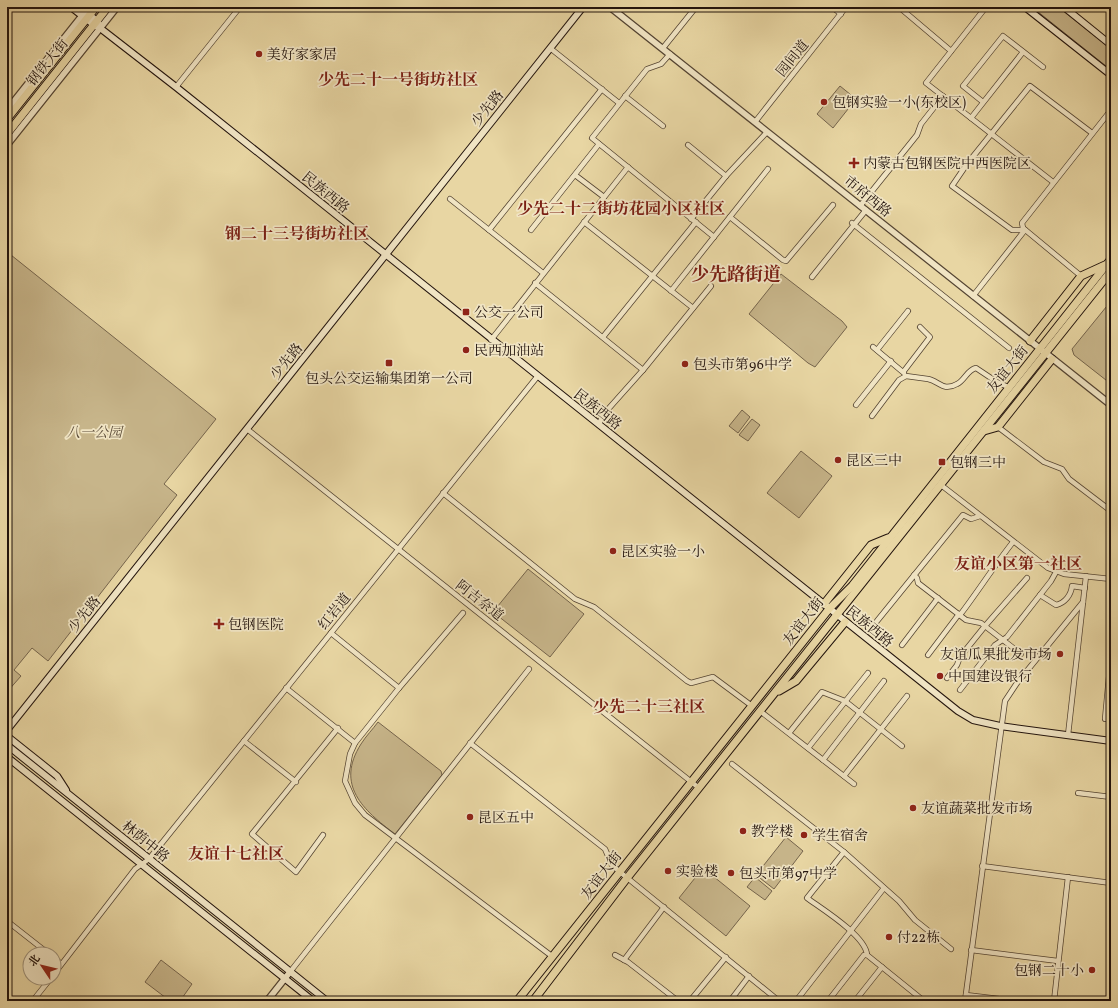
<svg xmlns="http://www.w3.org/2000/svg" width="1118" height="1008" viewBox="0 0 1118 1008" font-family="Vollkorn,'Noto Serif SC',serif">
<rect width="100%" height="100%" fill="#e8d6a3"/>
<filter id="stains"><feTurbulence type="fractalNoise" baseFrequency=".005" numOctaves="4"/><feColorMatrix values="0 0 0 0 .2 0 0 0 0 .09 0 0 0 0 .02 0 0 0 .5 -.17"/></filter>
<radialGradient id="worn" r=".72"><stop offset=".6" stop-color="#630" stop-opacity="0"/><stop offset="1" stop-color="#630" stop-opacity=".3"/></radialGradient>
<!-- green -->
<g fill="#c7b58a" stroke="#75644c">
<polygon points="1032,7 1058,7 1111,49 1111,70"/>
<polygon points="840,86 856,99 833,128 817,114"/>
<polygon points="11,255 216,419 164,484 177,495 48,661 32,648 14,670 21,676 7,692 7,260"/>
<polygon points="781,274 842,321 847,327 815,367 808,363 749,314"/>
<polygon points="1111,301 1111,384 1074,355 1072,349"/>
<polygon points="742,410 750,417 738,433 729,426"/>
<polygon points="752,419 760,425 748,441 739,435"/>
<polygon points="801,451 832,476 799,518 767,493"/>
<polygon points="528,569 584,614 550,657 493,612"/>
<path d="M378 722 441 771 442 775 395 834C363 810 335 785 361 744 366 736 373 729 378 722Z"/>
<polygon points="786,837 803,851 774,889 756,875"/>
<polygon points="703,868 750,906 726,936 679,898"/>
<polygon points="755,877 772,891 765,900 747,887"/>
<polygon points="161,960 192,984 180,1001 170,1001 145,982"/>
</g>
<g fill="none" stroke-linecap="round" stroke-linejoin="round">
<defs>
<g id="minor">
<polyline points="832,7 841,14"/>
<polyline points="899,7 951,51"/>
<polyline points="986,7 926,83 1053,182"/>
<polyline points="550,48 619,103"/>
<polyline points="663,48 696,7"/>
<polyline points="670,54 661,64 647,69 592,138 714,237"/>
<polyline points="176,87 240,7"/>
<polyline points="625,96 663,126"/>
<polyline points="983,102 963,86 1003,36 1043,67"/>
<polyline points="971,118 1023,52"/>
<polyline points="755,122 846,7"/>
<polyline points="688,145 726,176"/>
<polyline points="575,175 604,197"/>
<polyline points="450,199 543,273"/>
<polyline points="860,206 917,135 921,124 943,96"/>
<polyline points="730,217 783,260 786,261 833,205"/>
<polyline points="691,219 726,176 767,132"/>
<polyline points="584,222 693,308"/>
<polyline points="852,223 1009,348"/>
<polyline points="489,230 602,89"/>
<polyline points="531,230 599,144"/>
<polyline points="1025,230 1012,230 952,186 967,164 1030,86 1092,133"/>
<polyline points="1081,276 1023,228 1022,223 1111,110"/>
<polyline points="812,277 866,210"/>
<polyline points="535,283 643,370"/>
<polyline points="671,291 768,169"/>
<polyline points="973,296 1025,230"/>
<polyline points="603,337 696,222"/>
<polyline points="491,340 628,167"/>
<polyline points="873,347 904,373"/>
<polyline points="877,350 908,311"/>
<polyline points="904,371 930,337 920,327"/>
<polyline points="856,405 891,361"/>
<path d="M872 416 899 380 906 376C913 377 921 378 928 379 939 381 943 392 957 384 965 380 967 370 976 368L997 382 1008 387"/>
<polyline points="599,425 602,416 643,370 711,286"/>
<polyline points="998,427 1044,462 1062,469 1069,479 1111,511"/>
<polyline points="247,429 699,788"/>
<polyline points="941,485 1048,568 1064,574 1111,579"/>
<polyline points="443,493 575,599 594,607 687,681 691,683 713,677 752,706"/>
<polyline points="914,575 917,578 918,583 966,620 981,623 1021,654"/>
<path d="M1040 595 1056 605C1065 603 1071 595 1072 586L1085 588"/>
<polyline points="463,613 399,688 355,743 350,754 345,781 355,803 365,815 553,957"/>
<path d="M960 615C979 590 994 566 1013 542"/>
<polyline points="877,621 963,515 971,519 980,516"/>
<polyline points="331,633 399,688"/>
<polyline points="902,645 938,598"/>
<polyline points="928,655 959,614"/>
<polyline points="947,678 957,665 960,657 985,626 1027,578"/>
<polyline points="286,688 355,743"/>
<polyline points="960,690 995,645 1007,637 1051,581 1056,572"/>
<polyline points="760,711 854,784"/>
<polyline points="1105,719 1111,655"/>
<polyline points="789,733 822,692 845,701 902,746"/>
<polyline points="1068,735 1086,576"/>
<polyline points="244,741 296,782"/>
<polyline points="470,743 605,849 612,865 620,872 779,1001"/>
<polyline points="808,748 868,673"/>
<polyline points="823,760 884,681"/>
<polyline points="732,764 844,852 899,901 915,920 951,949"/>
<polyline points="844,776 907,696"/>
<polyline points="1078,793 1111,797"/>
<polyline points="323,835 296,872 252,834 338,728"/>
<path d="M844 852 807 898C822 909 866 936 867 955L924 1001"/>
<polyline points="982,866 1111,883"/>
<polyline points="7,921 49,954"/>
<polyline points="971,950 1058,961"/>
<polyline points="615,955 628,962 678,1001"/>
<polyline points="54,958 61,964"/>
<polyline points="624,960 664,907"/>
<polyline points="290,972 529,669"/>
<polyline points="54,974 135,869 149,859 537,377"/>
<polyline points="966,995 1016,1001"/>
<polyline points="38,1001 35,998 51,978"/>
<polyline points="690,1001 726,957"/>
<polyline points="730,1001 749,976"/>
<polyline points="796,1001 884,888"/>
<polyline points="828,1001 864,955 867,955"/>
<polyline points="855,1001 882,967"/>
<polyline points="965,1001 1005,701 1017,683 1083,602"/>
<polyline points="1054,1001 1068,877"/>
</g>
<g id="tertiary">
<polyline points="610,7 1111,405"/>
<polyline points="7,110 89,7"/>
<polyline points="7,145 117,7"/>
<polyline points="267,1001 290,972"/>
</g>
<g id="secondary">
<polyline points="71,7 94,25 100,28 176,87 958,711 973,720 1000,726 1111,741"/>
<polyline points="80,7 97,21 99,24"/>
<polyline points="1025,7 1111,75"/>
<polyline points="1064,7 1111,45"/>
<polyline points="7,730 583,7"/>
<polyline points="7,736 57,776 66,790"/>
<polyline points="7,745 327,1001"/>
<polyline points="7,757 313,1001"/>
</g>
<g id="primary">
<polyline points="7,119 96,7"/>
<polyline points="7,134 108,7"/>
<polyline points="1030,341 1081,276 1105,265"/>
<polyline points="984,431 998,427 1052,359"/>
<polyline points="824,604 871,545 888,538"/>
<polyline points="779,691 796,681 845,622"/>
<polyline points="517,1001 829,609 852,586 1111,259"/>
<polyline points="533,1001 627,878 1111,271"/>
</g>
</defs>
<!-- minor casing -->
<use href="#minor" stroke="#544432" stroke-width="6"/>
<!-- tertiary casing -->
<use href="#tertiary" stroke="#544432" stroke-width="8"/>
<!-- secondary casing -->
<use href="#secondary" stroke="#23140d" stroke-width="8"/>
<!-- primary casing -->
<use href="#primary" stroke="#23140d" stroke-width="9"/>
<!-- minor -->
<use href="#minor" stroke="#f0e4c3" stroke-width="4.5"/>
<!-- tertiary -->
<use href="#tertiary" stroke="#f0e4c3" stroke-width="5.5"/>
<!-- secondary -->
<use href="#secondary" stroke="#f0e4c3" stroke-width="6"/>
<!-- primary -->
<use href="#primary" stroke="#e8d6a3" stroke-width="7"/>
</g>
<!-- markers -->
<g fill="#8f2418" stroke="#f0e4c3" stroke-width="1.5">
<circle cx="259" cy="54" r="4"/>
<circle cx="824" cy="102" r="4"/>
<path d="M852 157h4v4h4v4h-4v4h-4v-4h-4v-4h4z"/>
<rect x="462" y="308" width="8" height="8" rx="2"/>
<circle cx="466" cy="350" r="4"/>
<rect x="385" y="359" width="8" height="8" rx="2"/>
<circle cx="685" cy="364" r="4"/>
<circle cx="838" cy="460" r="4"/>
<rect x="938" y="458" width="8" height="8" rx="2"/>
<circle cx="613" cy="551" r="4"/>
<path d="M217 618h4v4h4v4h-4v4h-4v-4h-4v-4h4z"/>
<circle cx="1060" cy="654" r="4"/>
<circle cx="940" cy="676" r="4"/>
<circle cx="913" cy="808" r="4"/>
<circle cx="470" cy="817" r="4"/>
<circle cx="743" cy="831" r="4"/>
<circle cx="804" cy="835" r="4"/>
<circle cx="668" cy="871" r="4"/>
<circle cx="731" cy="873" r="4"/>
<circle cx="889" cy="937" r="4"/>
<circle cx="1092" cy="970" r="4"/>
</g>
<g text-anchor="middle" stroke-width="3.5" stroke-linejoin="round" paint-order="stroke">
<!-- poi labels -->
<g font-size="14" fill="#23140d" stroke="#f0e4c3" text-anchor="start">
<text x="267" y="59">美好家家居</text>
<text x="832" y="107">包钢实验一小(东校区)</text>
<text x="863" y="168">内蒙古包钢医院中西医院区</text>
<text x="474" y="317">公交一公司</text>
<text x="474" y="355">民西加油站</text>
<text x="693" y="369">包头市第96中学</text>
<text x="389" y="383" text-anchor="middle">包头公交运输集团第一公司</text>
<text x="846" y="465">昆区三中</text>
<text x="950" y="467">包钢三中</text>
<text x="621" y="556">昆区实验一小</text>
<text x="228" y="629">包钢医院</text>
<text x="1052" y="659" text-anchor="end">友谊瓜果批发市场</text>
<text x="948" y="681">中国建设银行</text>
<text x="921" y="813">友谊蔬菜批发市场</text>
<text x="478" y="822">昆区五中</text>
<text x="751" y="836">教学楼</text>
<text x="812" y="840">学生宿舍</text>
<text x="676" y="876">实验楼</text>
<text x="739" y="878">包头市第97中学</text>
<text x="897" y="942">付22栋</text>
<text x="1084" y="975" text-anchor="end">包钢二十小</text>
</g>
<!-- street labels -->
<g font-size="14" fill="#23140d" stroke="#f0e4c3">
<text transform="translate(792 58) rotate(-51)" y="5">园间道</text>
<text transform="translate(47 62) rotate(-51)" y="5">钢铁大街</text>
<text transform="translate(487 108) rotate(-51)" y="5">少先路</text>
<text transform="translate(326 192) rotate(39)" y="5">民族西路</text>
<text transform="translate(868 196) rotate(39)" y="5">市府西路</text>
<text transform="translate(286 361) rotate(-51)" y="5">少先路</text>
<text transform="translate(1007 369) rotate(-51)" y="5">友谊大街</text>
<text transform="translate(598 409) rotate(38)" y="5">民族西路</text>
<text transform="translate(480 600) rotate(38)" y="5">阿吉奈道</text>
<text transform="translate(334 611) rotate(-51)" y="5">红岩道</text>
<text transform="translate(84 614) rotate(-51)" y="5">少先路</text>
<text transform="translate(803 621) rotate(-52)" y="5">友谊大街</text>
<text transform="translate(870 626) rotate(39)" y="5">民族西路</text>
<text transform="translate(146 841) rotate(39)" y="5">林荫中路</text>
<text transform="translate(601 875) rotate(-52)" y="5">友谊大街</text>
</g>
<!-- park labels -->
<g font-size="14" font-style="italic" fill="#5c4c39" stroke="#f0e4c3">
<text x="94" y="437">八一公园</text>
</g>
<!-- quarter labels -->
<g font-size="16" font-weight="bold" fill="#7a1f14" stroke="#f0e4c3">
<text x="398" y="85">少先二十一号街坊社区</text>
<text x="621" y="214">少先二十二街坊花园小区社区</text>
<text x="297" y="239">钢二十三号街坊社区</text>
<text x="1018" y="569">友谊小区第一社区</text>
<text x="649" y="712">少先二十三社区</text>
<text x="236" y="859">友谊十七社区</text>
</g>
<!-- district labels -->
<g font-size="18" font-weight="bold" fill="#7a1f14" stroke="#f0e4c3">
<text x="736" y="280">少先路街道</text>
</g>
</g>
<!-- margin -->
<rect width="1118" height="1008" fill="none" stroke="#e8d6a3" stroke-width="24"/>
<rect x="8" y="8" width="1102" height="992" fill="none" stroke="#23140d" stroke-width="2"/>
<rect x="12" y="12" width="1094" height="984" fill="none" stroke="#23140d"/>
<!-- north arrow -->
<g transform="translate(42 966) rotate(305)"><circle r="19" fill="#f0e4c3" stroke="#9e917a"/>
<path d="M0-3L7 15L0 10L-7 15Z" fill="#8f2418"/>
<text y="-6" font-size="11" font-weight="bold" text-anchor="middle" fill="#23140d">北</text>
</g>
<rect width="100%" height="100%" filter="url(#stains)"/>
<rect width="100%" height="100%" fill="url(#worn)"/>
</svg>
